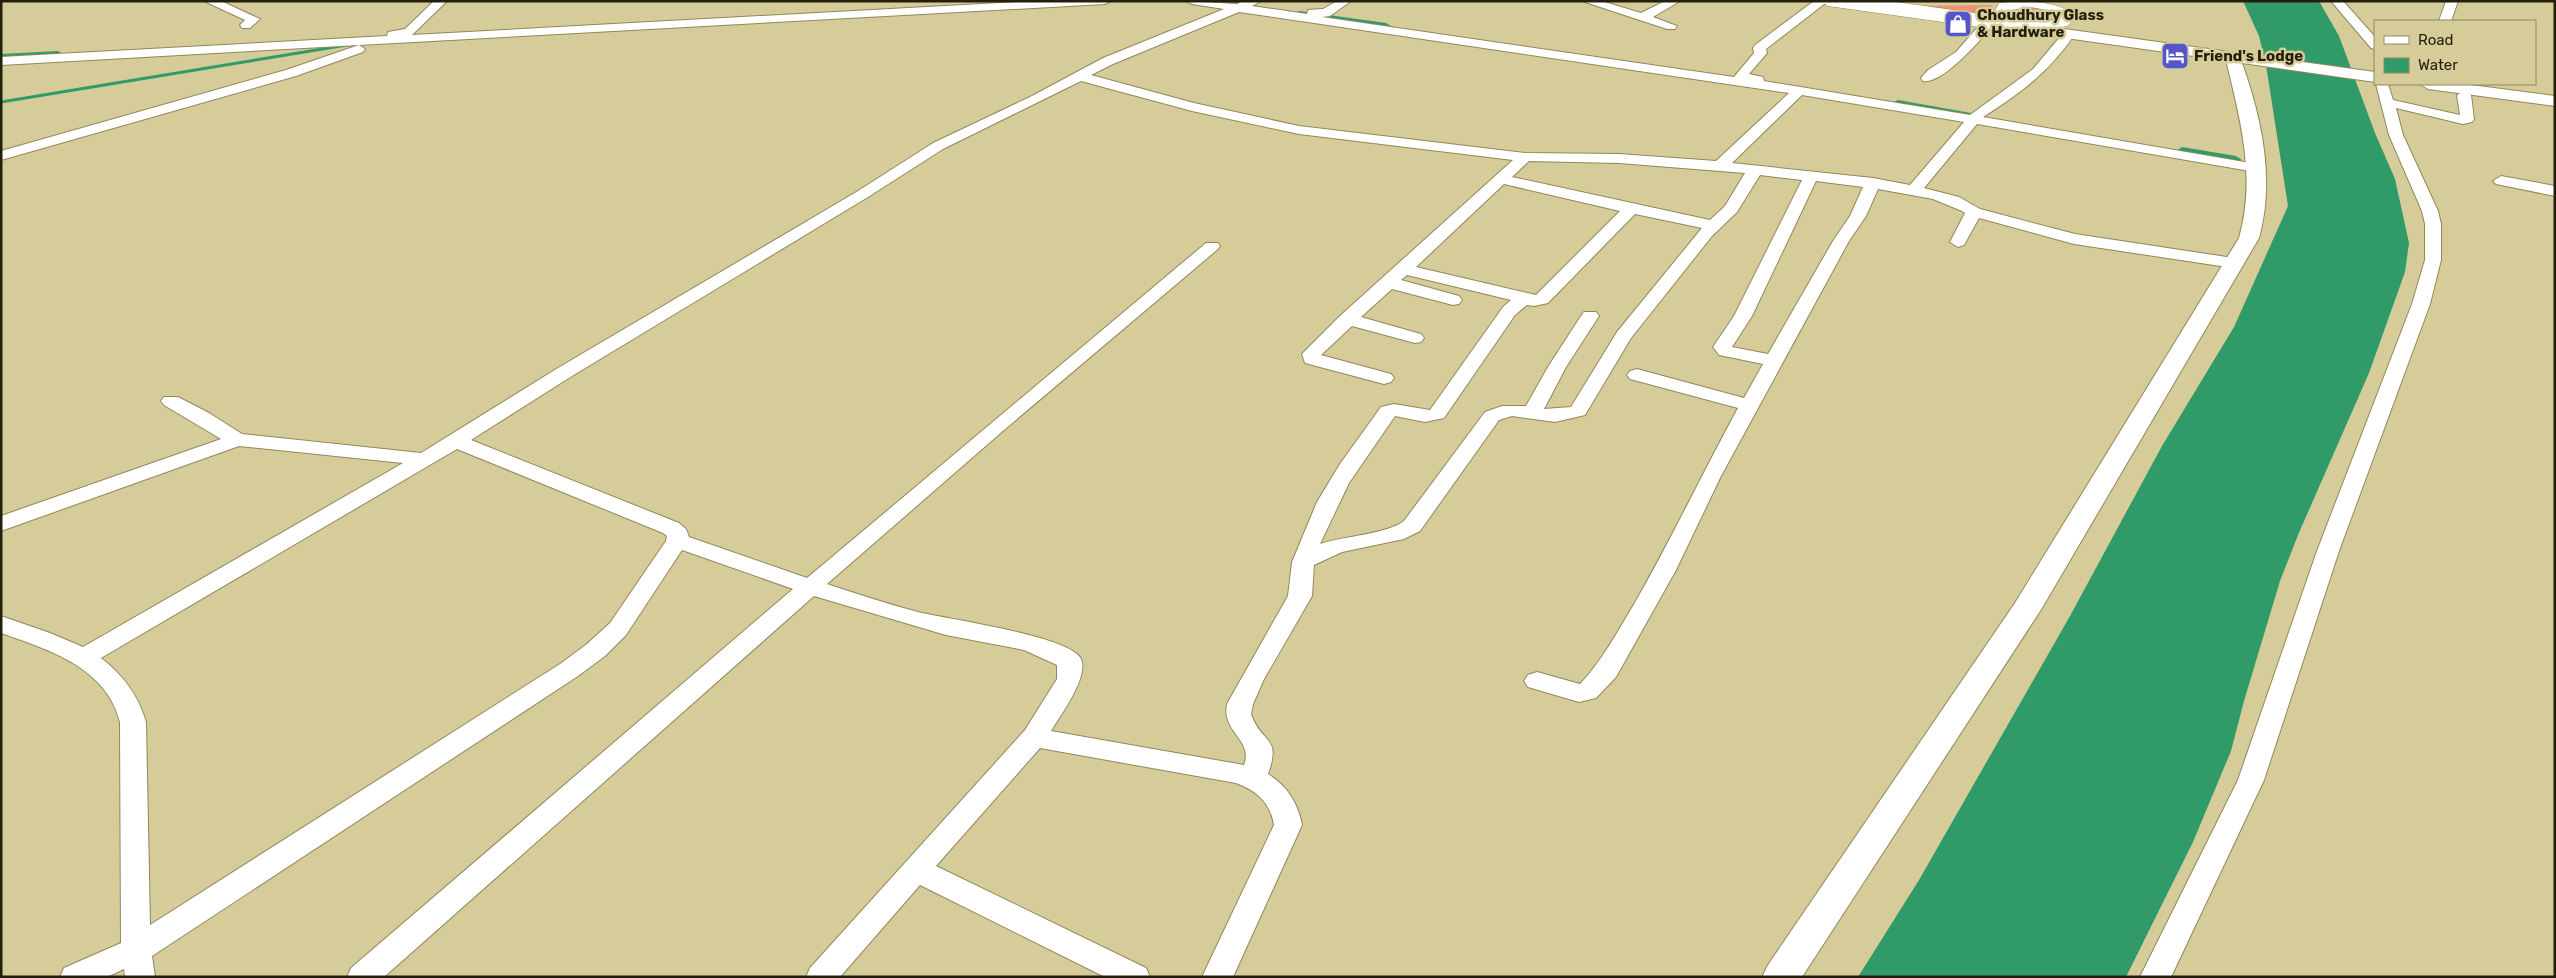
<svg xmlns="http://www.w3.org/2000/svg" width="2556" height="978" viewBox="0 0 2556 978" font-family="Rubik,sans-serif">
<rect width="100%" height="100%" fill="#d5cc9a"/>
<!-- green -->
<g fill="#ee9274">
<polygon points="1992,5 1994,16 1911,6"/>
<path d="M2021 5 2047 10 2057 18C2044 27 2021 22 2010 12V9Z"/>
</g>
<!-- water -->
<polygon fill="#309b69" points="2243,1 2319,1 2339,36 2375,133 2395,179 2409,243 2405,272 2369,373 2298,535 2280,581 2244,701 2231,751 2193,842 2126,977 1858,977 1919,880 2070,616 2162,446 2234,327 2288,206 2266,65 2259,36"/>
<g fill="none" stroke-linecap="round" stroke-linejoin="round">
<!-- stream -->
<polyline stroke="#309b69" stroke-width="3" points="1,102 347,45"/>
<!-- canal -->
<g fill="#309b69" fill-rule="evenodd">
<polygon points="1211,1 1237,1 1262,7 1257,10"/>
<polygon points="1300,11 1386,23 1391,26 1386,29 1297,16 1297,12"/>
<polygon points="58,51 63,54 62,56 1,60 1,54"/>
<polygon points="1898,100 1971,113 1977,116 1971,119 1894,105 1892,103"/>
<polygon points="2182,147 2236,156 2242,160 2236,164 2178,154 2176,151"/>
</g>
<defs>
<g id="minor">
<polygon points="204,1 221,1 260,19 250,28 242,28 240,25 245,20"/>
<polygon points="434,1 447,1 412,35 1036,1 1111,1 1105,4 359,45 365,49 363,52 296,76 1,160 1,151 286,70 359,45 1,65 1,57 387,36 388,32 405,29"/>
<path d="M1186 1 1237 4 1244 1H1261L1252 6 1307 14 1308 10 1323 9 1337 1H1351L1330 16 1322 17 1734 77 1754 53 1753 48 1755 45 1814 1H1828L1766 49 1767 53 1749 74 1763 77 1764 81 1970 115 2033 69 2065 31 2069 30 2075 34C2048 73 2022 92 1983 117L2256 164 2263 168 2256 172 1977 124 1924 188 1959 197 1980 209 2075 234 2240 259 2242 263 2234 268 2074 244 1979 218 1964 245 1958 247 1950 242 1965 213 1962 211 1933 199 1878 189 1866 216 1849 241 1721 476 1676 570 1616 677 1596 698 1579 702 1528 687 1524 681 1528 675 1537 672 1580 684C1602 661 1616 634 1633 606 1670 542 1702 474 1738 408L1630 379 1627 375 1630 371 1637 369 1744 398 1763 364 1719 355 1713 347 1734 316 1802 180 1760 175 1737 212 1712 236 1631 338 1585 415 1555 422 1512 416 1499 420 1420 531 1404 539 1342 552 1314 565 1312 596 1264 679 1253 704 1251 714C1261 744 1282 735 1268 774 1287 786 1298 803 1302 825L1233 977H1202L1274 825C1270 802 1257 791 1236 783L1040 748 936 866 1146 968 1150 977H1105L920 885 840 977H806L810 968 1025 730 1057 679V665L1024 650 946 635 814 596 384 977H347L351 968 793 589 682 550 626 635 605 656 578 676 152 956 155 977H125L124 969 107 977H60L64 968 121 943 120 722C106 667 49 650 1 633V616L50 633 83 647 403 463 239 446 1 531V516L221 439 164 405 161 401 164 397H178L209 413 242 434 421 453 558 368 858 191 933 143 1032 96 1103 58 1224 9 1192 4ZM1239 12 1789 93 1716 161 1619 154 1525 153 1299 126 1194 103 1091 75 1113 64ZM1081 81 1192 111 1299 134 1513 160 1341 315 1302 354 1305 363 1384 384 1391 382 1394 378 1391 374 1321 355 1352 326 1415 343 1421 342 1424 338 1421 334 1361 317 1392 289 1453 305 1459 304 1462 300 1459 296 1401 280 1407 275 1511 300 1503 307 1430 410 1394 404 1381 407 1340 464 1317 502 1292 562 1288 596 1227 704C1221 732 1254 740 1244 765L1051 731C1061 714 1089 677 1081 659 1071 636 946 619 918 612 888 604 857 594 827 584L1004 430 1218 249 1220 246 1218 243H1206L807 578 689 537 686 529 679 523 471 440 572 376 868 197 943 149ZM1802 95 1964 122 1910 185 1873 178 1732 163ZM1529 161 1619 163 1745 173 1725 206 1710 220 1512 177ZM1816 181 1863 187 1850 216 1833 241 1768 354 1732 347 1752 316ZM1504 184 1620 211 1536 295 1416 267ZM1635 214 1702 228 1617 332 1571 407 1544 409 1566 367 1599 316 1596 312H1584L1581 316 1548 367 1526 406H1502L1485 412 1404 521C1387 534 1344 536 1320 544L1349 483 1395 416 1425 422 1444 418 1515 315 1527 305 1534 306 1548 303ZM457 449 663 533 667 536 666 541 610 623 587 644 560 664 150 925 146 722C138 695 123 675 101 658Z"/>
<polygon points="1582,1 1601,1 1641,13 1665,1 1680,1 1653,17 1677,26 1675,29 1667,29"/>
<polygon points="2331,1 2343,1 2375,37 2375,49 2371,48"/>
<polygon points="2446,1 2458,1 2451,21 2439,21"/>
<path d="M1988 19 1994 23C1983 38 1942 85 1923 81L1921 78 1928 70 1956 52 1984 20Z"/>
<polygon points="2376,84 2388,84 2393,100 2460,115 2457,95 2464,91 2471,95 2474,119 2472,122 2463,124 2396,108 2403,135 2438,211 2441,224 2441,260 2430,304 2339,551 2264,780 2171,977 2140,977 2238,780 2317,551 2412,304 2425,260 2425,224 2422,211 2389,135"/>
<polygon points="2501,176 2555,186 2555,196 2496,184 2493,181"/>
</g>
<g id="major">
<path d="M2029 24 2375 72V82L2242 63C2262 119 2275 180 2259 238L2042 608 1802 977H1762L1768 965 2015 603 2239 238C2256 178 2241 123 2227 64L2229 61 2024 32 2021 29 2024 26Z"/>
<polygon points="2420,84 2463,84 2555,96 2555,106 2428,89"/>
</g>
<path id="highway" d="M1821 1H1889L1996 16 1994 13 1999 3C2020 0 2065 0 2076 19L2067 26 2029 34 1828 6ZM2030 7 2047 10 2060 17C2045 26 2023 22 2010 12L2011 10Z"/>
</defs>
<!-- minor casing -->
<use href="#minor" stroke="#918859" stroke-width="2"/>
<!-- major casing -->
<use href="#major" stroke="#918859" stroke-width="2"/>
<!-- highway casing -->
<use href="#highway" stroke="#918859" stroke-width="1"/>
<!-- minor -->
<use href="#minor" fill="#fff" fill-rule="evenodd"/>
<!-- major -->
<use href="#major" fill="#fff" fill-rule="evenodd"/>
<!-- highway -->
<use href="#highway" fill="#fff" fill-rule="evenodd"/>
</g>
<!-- icons -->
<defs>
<symbol id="shop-square" viewBox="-11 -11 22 22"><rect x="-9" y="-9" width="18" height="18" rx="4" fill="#5655cc" stroke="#d5cc9a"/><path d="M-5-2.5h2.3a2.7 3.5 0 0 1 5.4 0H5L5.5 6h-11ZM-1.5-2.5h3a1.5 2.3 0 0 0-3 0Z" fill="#fff"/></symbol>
<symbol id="hotel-square" viewBox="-11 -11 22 22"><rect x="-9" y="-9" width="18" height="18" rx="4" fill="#5655cc" stroke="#d5cc9a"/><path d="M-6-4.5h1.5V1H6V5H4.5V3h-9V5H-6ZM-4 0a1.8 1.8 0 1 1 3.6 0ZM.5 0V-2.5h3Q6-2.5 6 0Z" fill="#fff"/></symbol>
</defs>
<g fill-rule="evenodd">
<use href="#shop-square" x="1942" y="8" width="32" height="32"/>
<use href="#hotel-square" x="2159" y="40" width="32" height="32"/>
</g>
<g text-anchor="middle" stroke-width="5" stroke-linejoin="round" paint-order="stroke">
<!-- far-poi labels -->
<g font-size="15" font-weight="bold" fill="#231f0c" stroke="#d5cc9a" text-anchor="start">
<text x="1977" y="20">Choudhury Glass<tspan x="1977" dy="17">&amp; Hardware</tspan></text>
<text x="2194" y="61">Friend's Lodge</text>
</g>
</g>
<!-- border -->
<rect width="2556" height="978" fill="none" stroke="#231f0c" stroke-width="5"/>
<!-- legend -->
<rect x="2374" y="20" width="162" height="65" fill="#d5cc9a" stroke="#8e8761"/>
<rect x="2384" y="36" width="25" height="8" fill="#ffffff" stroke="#8e8761"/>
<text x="2418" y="45" font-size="15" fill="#231f0c">Road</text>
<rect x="2384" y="58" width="25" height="15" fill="#309b69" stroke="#8e8761"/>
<text x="2418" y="70" font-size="15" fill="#231f0c">Water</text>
</svg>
